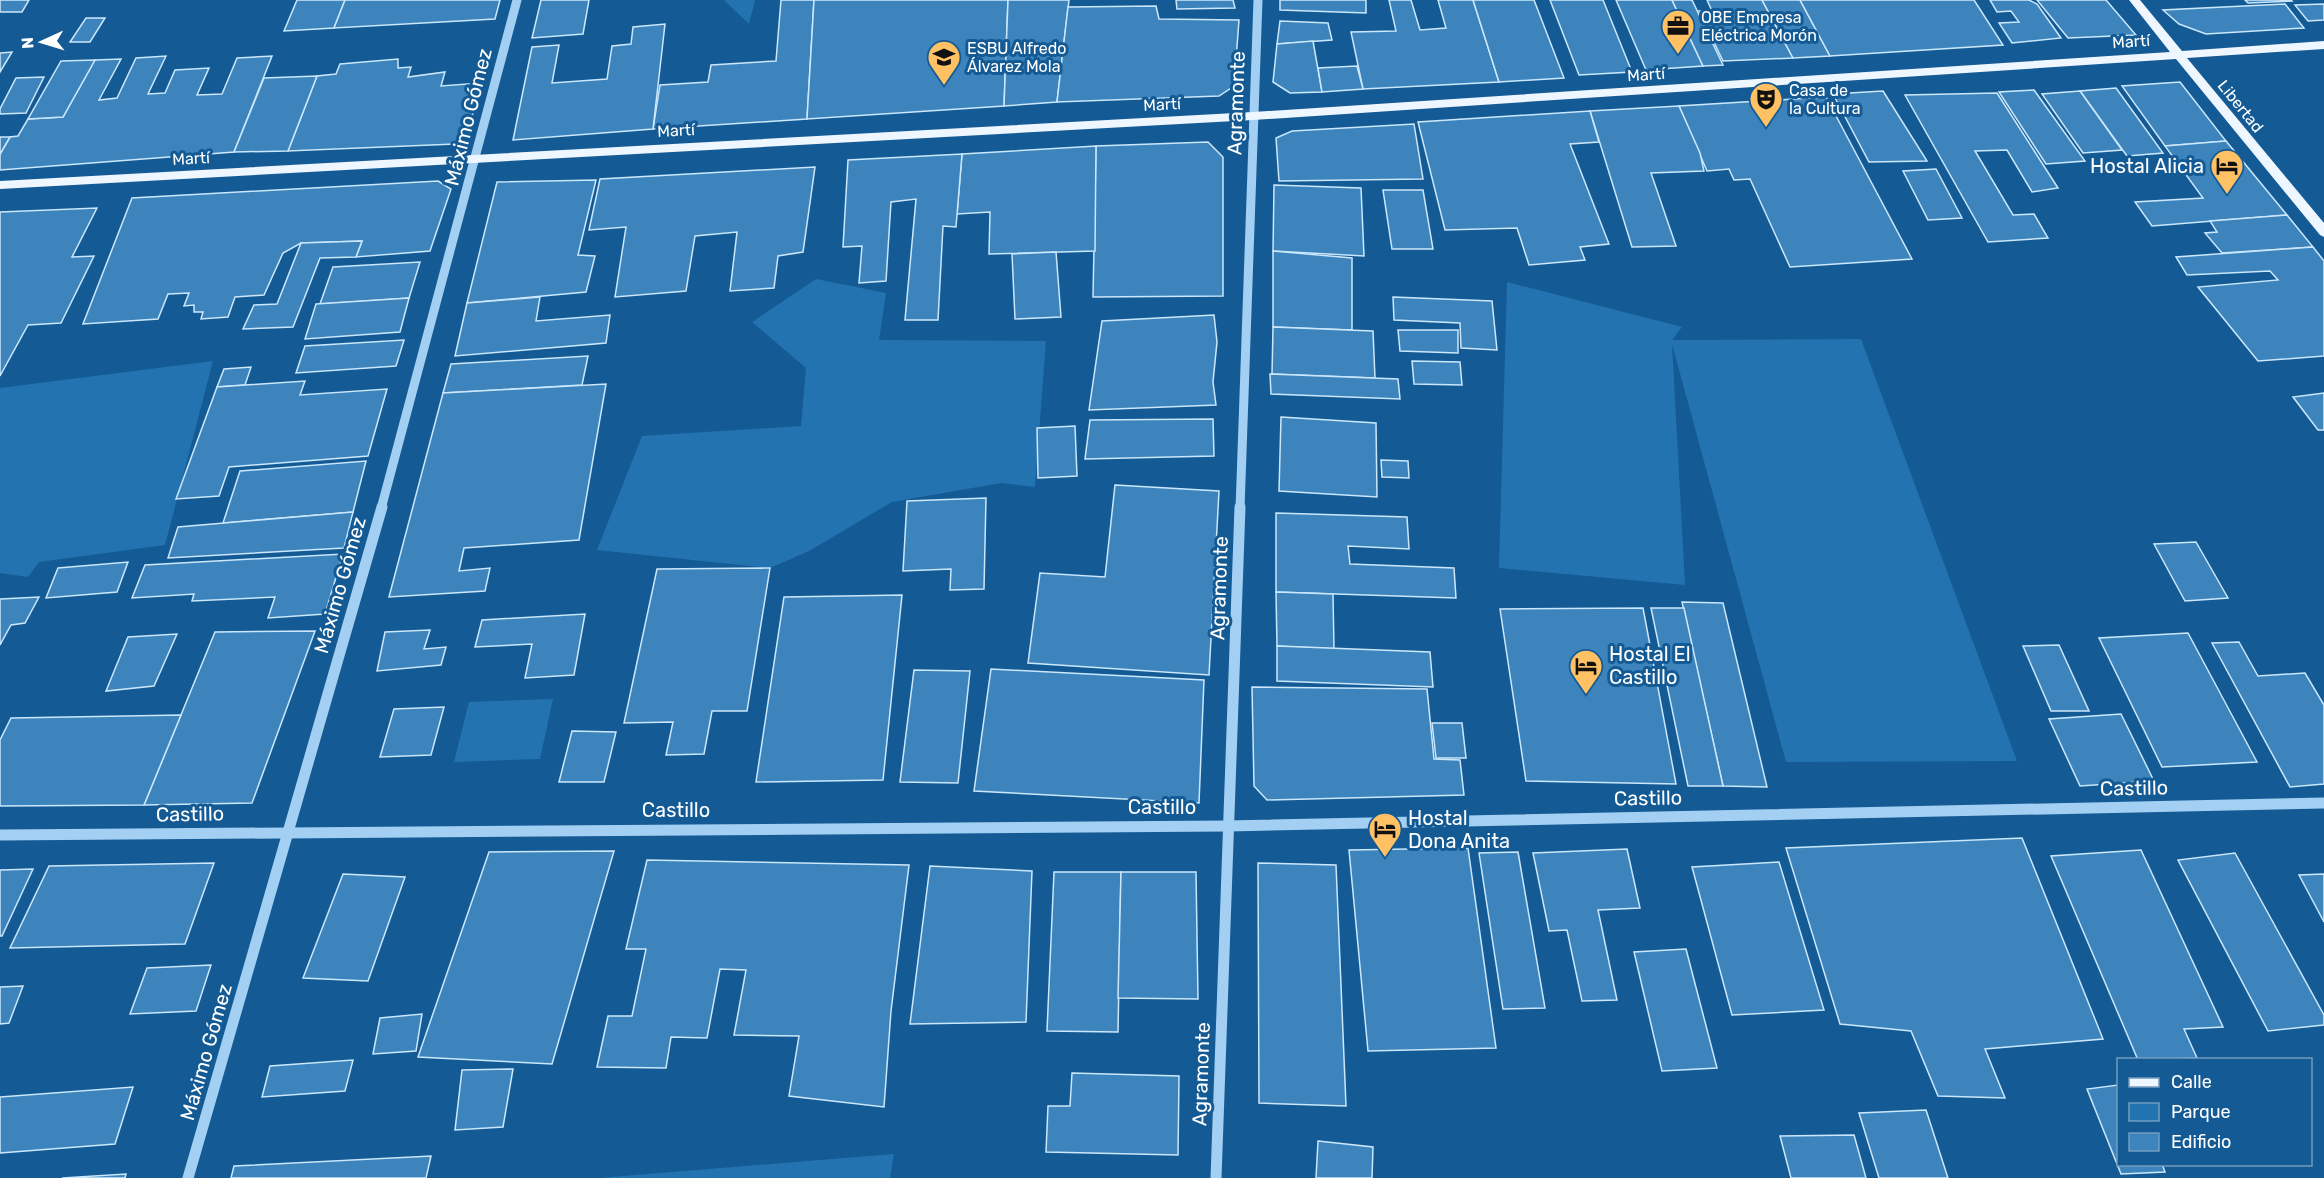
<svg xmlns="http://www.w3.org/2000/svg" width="2324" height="1178" viewBox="0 0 2324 1178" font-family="Rubik,sans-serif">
<rect width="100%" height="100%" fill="#145a94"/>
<!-- green -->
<g fill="#2373b1">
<polygon points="724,0 755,0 749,24"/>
<polygon points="816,279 886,293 879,340 1046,341 1035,487 1001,483 892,502 809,551 770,568 597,550 642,436 801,426 806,368 752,322"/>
<polygon points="1507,282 1682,327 1672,340 1861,339 2017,761 1786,762 1672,344 1685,585 1499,568"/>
<polygon points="213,361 165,545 39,562 28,577 0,573 0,388"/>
<polygon points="553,699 540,759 454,762 469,702"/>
<polygon points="894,1154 890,1178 598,1178"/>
</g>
<!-- building -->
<g fill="#3d84bc" stroke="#cbe7fc" stroke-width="1.5">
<polygon points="0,0 29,0 22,12 0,12"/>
<polygon points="297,0 345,0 334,28 284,31"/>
<polygon points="345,0 500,0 495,19 334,28"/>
<polygon points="541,0 589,0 583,34 532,38"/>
<polygon points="781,0 814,0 807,119 653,129 660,85 708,82 711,65 776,61"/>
<polygon points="814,0 1008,0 1004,106 807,119"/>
<polygon points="1008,0 1069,0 1057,102 1004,106"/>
<polygon points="1176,0 1233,0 1235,8 1177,9"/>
<polygon points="1280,0 1366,0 1366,13 1280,10"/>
<polygon points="1389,0 1411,0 1420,30 1446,28 1438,0 1473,0 1499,82 1363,89 1351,32 1396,31"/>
<polygon points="1473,0 1534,0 1564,78 1499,82"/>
<polygon points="1550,0 1603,0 1632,72 1579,75"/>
<polygon points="1616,0 1672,0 1703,66 1646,70"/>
<polygon points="1672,0 1692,0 1723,65 1703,66"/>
<polygon points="1707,0 1762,0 1793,58 1723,61 1699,11 1712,11"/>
<polygon points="1762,0 1800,0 1830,56 1793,58"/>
<polygon points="1800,0 1974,0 2003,45 1830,56"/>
<polygon points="1990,0 2029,0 2037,4 2061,38 2012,43 1999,23 2019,22 2011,11 1997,12"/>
<polygon points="2037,0 2106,0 2136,35 2068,38"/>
<polygon points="2245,0 2291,0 2292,1 2248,3"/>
<polygon points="2285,4 2304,28 2206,34 2179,24 2163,10"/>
<polygon points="2324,4 2324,20 2308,21 2295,5"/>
<polygon points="1156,6 1159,19 1239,20 1234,86 1219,96 1057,102 1068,7"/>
<polygon points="86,18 105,18 90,42 70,42"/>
<polygon points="1280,21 1328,23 1332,40 1277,44"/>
<polygon points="665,24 653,129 513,140 532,47 559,45 552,83 607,79 612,46 631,44 633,27"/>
<polygon points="1313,41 1322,92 1290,93 1273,82 1277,44"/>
<polygon points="12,52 0,72 0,53"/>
<polygon points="166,56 148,94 165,93 175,70 209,68 197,95 222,94 237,58 272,56 234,152 0,170 0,154 10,137 18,136 28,119 63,117 95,60 121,59 99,100 117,98 136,58"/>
<polygon points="398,59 398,68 411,67 408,77 445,72 441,86 480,83 468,134 455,144 288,151 317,76 336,74 340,64"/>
<polygon points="95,60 63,117 28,119 61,61"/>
<polygon points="1357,66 1363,89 1322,92 1318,68"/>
<polygon points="317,76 288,151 234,152 264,78"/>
<polygon points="44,77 26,113 0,114 0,109 16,78"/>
<polygon points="2180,82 2226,141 2165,146 2122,86"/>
<polygon points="2116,88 2163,153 2127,156 2080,91"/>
<polygon points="2034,90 2085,161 2046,164 1999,92"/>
<polygon points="1883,91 1927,161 1869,162 1833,94"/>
<polygon points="2080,91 2122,150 2083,153 2042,94"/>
<polygon points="1997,93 2058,188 2032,192 2007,150 1975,151 2013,215 2034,214 2048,238 1988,242 1905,95"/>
<polygon points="1826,97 1912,259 1790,267 1750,179 1734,180 1729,169 1707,171 1679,106"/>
<polygon points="1679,106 1700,153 1704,171 1651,173 1676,246 1632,247 1590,111"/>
<polygon points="1590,111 1599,142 1570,144 1609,244 1580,247 1585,260 1529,265 1517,228 1445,230 1418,122"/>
<polygon points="1414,124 1423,179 1279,181 1276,138 1292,131"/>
<polygon points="0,137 10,137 0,154"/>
<polygon points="2226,141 2287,215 2152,226 2135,202 2203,198 2165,146"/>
<polygon points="1208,142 1223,157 1223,296 1093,297 1096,146"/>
<polygon points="1096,146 1095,251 989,254 990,212 957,214 962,154"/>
<polygon points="962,154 956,227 943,226 938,320 905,320 916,199 891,202 886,281 859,283 862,246 843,247 848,160"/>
<polygon points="815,167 803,252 778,256 774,288 730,291 737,232 695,236 686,291 615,297 626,227 589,230 600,179"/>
<polygon points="1936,169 1962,218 1928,220 1903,171"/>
<polygon points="596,180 578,255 595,256 586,292 467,303 497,182"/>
<polygon points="438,181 451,189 430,251 356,257 362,241 301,243 283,253 264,295 235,297 228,317 201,319 203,312 194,312 194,305 184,306 189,293 168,294 158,319 83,324 132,198"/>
<polygon points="1274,185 1361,188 1364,256 1273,251"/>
<polygon points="1383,190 1423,190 1433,249 1392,249"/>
<polygon points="97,208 72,257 94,256 61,323 28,325 0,376 0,212"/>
<polygon points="2287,215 2313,247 2222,253 2205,233 2217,232 2210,221"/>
<polygon points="362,241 356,257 320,258 293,327 243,329 254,305 277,304 301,243"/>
<polygon points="2313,247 2324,261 2324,356 2258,361 2198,287 2278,280 2270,271 2187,275 2176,257"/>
<polygon points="1273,251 1352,258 1352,330 1273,327"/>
<polygon points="1056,252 1061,317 1015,319 1012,254"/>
<polygon points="420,262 409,298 320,304 333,267"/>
<polygon points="540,297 536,321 610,315 606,343 455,356 467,303"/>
<polygon points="1393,297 1492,301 1497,350 1461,348 1460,323 1394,320"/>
<polygon points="409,298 400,332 305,339 316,304"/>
<polygon points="1214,315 1217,342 1213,382 1216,405 1089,410 1102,321"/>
<polygon points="1273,327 1373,331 1375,378 1272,374"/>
<polygon points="1398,330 1458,330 1458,353 1400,351"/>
<polygon points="404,340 396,366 296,373 305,346"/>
<polygon points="588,356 582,385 443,393 451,364"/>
<polygon points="1412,361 1460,362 1462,385 1414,384"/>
<polygon points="251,367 245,385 217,387 224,369"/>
<polygon points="1270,374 1398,379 1400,399 1271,394"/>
<polygon points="305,381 300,395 387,389 368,456 229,467 219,496 176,499 217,387"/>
<polygon points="606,384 579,540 464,548 459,571 490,568 485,591 389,597 443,393"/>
<polygon points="2324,393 2324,430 2318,430 2293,397"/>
<polygon points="1281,417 1376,423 1377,497 1279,491"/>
<polygon points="1213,419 1214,456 1085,459 1090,420"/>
<polygon points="1075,426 1077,476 1038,478 1037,428"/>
<polygon points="1381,460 1408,461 1409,478 1382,477"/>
<polygon points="366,461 353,512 223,523 240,471"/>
<polygon points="1115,485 1219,491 1209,675 1028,663 1040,573 1105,577"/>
<polygon points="986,498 984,589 950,590 951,569 903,571 907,501"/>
<polygon points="353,512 344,548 168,558 178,527"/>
<polygon points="1276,513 1407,517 1409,549 1348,546 1350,564 1454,568 1456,598 1276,592"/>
<polygon points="2196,542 2228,598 2185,601 2154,544"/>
<polygon points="343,554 325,614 268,618 275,597 192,601 194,594 132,598 145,565"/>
<polygon points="128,562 117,592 46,598 58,568"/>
<polygon points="770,568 747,711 712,711 704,754 666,755 673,722 624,723 657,569"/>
<polygon points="1276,592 1333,594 1334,649 1277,646"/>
<polygon points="902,595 883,780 756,782 784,597"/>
<polygon points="39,597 25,623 11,625 0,645 0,599"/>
<polygon points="1682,602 1723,603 1767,787 1723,786"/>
<polygon points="1643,608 1676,784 1526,781 1500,609"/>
<polygon points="1651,608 1684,608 1723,786 1688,786"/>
<polygon points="585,614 574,675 525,678 532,644 475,647 482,620"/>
<polygon points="430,630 424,649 446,647 441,665 377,671 385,632"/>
<polygon points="315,631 252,803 144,805 215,632"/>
<polygon points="2188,633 2257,762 2162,767 2099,638"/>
<polygon points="177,634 154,686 106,691 128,637"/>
<polygon points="2239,642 2258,676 2305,673 2324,705 2324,784 2290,787 2212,643"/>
<polygon points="2059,645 2089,711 2051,711 2023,646"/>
<polygon points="1277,646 1430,652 1433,687 1277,681"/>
<polygon points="991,669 1204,680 1199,803 974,791"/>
<polygon points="914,670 970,671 958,783 900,782"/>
<polygon points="1252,687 1427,689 1434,759 1460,760 1464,795 1267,800 1254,786"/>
<polygon points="444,707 431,755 380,757 394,709"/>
<polygon points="2121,714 2154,781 2080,786 2049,719"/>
<polygon points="181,715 144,805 0,806 0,740 11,718"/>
<polygon points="1432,723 1462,723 1466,758 1436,758"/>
<polygon points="572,731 616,732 604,782 559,782"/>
<polygon points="2022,838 2103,1039 1985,1049 2005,1098 1938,1096 1911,1031 1840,1024 1786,848"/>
<polygon points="1468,848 1496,1048 1368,1051 1349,850"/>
<polygon points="1627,849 1640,908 1598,910 1617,1000 1582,1001 1567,930 1549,931 1533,853"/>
<polygon points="2141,850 2223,1027 2184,1029 2197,1058 2138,1060 2051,856"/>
<polygon points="614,851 552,1064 418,1057 489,852"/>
<polygon points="1518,852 1545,1008 1503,1009 1479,853"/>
<polygon points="2235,853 2324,1015 2324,1025 2268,1031 2178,860"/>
<polygon points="647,860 909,865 891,1011 884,1107 789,1096 799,1036 734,1035 746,970 720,969 707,1038 671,1037 666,1068 597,1067 608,1016 632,1016 646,949 626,949"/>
<polygon points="1779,862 1824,1010 1732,1015 1692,867"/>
<polygon points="214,863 185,944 10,948 49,866"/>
<polygon points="1258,863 1336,865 1346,1106 1259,1103"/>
<polygon points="930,866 1032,871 1026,1022 910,1024"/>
<polygon points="33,869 2,936 0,936 0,870"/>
<polygon points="1054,872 1121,872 1118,1032 1047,1031"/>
<polygon points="1121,872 1196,872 1198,999 1118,998"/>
<polygon points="343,874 405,877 368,981 303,978"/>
<polygon points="2324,874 2324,922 2299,875"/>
<polygon points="1686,949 1717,1068 1662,1071 1634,952"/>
<polygon points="211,965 196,1011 130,1014 147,968"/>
<polygon points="23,986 9,1023 0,1024 0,987"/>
<polygon points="422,1014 416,1051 373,1054 380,1018"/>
<polygon points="353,1060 345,1091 262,1097 270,1066"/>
<polygon points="513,1069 503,1127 455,1130 462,1070"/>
<polygon points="1072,1073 1179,1076 1178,1155 1046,1152 1048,1106 1070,1106"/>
<polygon points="2118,1085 2118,1164 2162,1164 2165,1172 2121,1174 2087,1089"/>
<polygon points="133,1087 115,1144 0,1153 0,1097"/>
<polygon points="1926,1110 1948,1178 1879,1178 1859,1113"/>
<polygon points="1854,1135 1866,1178 1791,1178 1780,1136"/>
<polygon points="1318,1141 1373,1147 1372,1178 1316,1178"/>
<polygon points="431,1156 426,1178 231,1178 234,1166"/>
<polygon points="126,1174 125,1178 62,1178"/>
</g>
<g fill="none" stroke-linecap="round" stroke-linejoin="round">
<!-- minor-far1 -->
<g stroke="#a3cff2" stroke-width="9">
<polyline points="381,509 517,0"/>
<polyline points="1240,509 1258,0"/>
</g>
<!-- minor -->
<g stroke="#a3cff2" stroke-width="11">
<polyline points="0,835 1228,826 2324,803"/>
<polyline points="188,1178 382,507"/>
<polyline points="1216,1178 1240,507"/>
</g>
<!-- major -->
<polygon fill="#eef6ff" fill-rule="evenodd" points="2129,0 2140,0 2182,51 2324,41 2324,49 2187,58 2324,223 2324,237 2320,235 2176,59 1253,120 0,189 0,181 1253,112 2170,52"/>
</g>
<!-- icons -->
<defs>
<symbol id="office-pin" viewBox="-11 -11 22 30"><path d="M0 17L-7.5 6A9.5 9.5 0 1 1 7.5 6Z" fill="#ffc164" stroke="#145a94"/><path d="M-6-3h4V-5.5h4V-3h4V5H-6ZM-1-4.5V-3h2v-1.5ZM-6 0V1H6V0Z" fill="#111"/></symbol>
<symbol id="school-pin" viewBox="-11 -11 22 30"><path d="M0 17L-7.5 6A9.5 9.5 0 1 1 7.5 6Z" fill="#ffc164" stroke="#145a94"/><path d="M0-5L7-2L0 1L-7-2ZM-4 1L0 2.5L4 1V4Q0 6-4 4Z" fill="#111"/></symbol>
<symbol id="theatre-pin" viewBox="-11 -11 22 30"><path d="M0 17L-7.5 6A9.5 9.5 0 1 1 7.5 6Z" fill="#ffc164" stroke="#145a94"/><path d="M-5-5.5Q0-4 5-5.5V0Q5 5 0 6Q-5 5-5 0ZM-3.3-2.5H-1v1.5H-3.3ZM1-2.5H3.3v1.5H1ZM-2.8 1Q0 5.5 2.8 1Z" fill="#111"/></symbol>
<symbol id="hotel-pin" viewBox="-11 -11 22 30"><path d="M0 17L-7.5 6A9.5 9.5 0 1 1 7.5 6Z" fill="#ffc164" stroke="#145a94"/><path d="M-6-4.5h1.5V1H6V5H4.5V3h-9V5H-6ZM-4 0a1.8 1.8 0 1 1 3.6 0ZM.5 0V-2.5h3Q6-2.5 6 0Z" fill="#111"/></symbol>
</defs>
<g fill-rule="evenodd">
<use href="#office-pin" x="1659" y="7" width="38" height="52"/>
<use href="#school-pin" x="925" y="38" width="38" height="52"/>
<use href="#theatre-pin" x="1747" y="80" width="38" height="52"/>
<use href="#hotel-pin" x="2208" y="147" width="38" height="52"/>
<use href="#hotel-pin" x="1567" y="647" width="38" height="52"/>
<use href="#hotel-pin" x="1366" y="810" width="38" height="52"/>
</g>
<g text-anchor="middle" stroke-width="6" stroke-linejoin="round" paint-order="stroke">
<!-- far-poi labels -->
<g font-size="16" fill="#fff" stroke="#145a94" text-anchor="start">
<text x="1701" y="23">OBE Empresa<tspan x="1701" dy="18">Eléctrica Morón</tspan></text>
<text x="967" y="54">ESBU Alfredo<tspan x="967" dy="18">Álvarez Mola</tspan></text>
<text x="1789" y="96">Casa de<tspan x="1789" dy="18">la Cultura</tspan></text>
</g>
<!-- far-street labels -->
<g font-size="16" fill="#fff" stroke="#145a94">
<text transform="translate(2131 41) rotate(-4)" y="6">Martí</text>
<text transform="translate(1646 74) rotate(-4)" y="6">Martí</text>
<text transform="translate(1162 104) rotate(-3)" y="6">Martí</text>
<text transform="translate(2241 106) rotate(51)" y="6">Libertad</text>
<text transform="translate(676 130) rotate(-3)" y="6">Martí</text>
<text transform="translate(191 158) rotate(-3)" y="6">Martí</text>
</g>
<!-- street labels -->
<g font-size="20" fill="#fff" stroke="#145a94">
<text transform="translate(1236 103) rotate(-88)" y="7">Agramonte</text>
<text transform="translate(468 117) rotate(-76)" y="7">Máximo Gómez</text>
<text transform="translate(340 585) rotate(-74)" y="7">Máximo Gómez</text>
<text transform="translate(1219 588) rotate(-88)" y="7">Agramonte</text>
<text transform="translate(2134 788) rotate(-1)" y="7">Castillo</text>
<text transform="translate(1648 798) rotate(-1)" y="7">Castillo</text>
<text x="1162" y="814">Castillo</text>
<text x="676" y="817">Castillo</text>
<text transform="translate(190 814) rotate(-1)" y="7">Castillo</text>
<text transform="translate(206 1052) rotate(-74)" y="7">Máximo Gómez</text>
<text transform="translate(1201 1074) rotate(-88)" y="7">Agramonte</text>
</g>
<!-- poi labels -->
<g font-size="20" fill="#fff" stroke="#145a94" text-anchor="start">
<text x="2204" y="173" text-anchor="end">Hostal Alicia</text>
<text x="1609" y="661">Hostal El<tspan x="1609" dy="23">Castillo</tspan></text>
<text x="1408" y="825">Hostal<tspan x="1408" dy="23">Dona Anita</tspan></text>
</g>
</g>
<!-- legend -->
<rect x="2117" y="1058" width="195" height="108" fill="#145a94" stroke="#729cbf" stroke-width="1.5"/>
<rect x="2129" y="1078" width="30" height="9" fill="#eef6ff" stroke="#729cbf" stroke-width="1.5"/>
<text x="2171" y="1088" font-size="18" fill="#ffffff">Calle</text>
<rect x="2129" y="1103" width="30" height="18" fill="#2373b1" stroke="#729cbf" stroke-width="1.5"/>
<text x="2171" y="1118" font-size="18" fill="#ffffff">Parque</text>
<rect x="2129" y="1133" width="30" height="18" fill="#3d84bc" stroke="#729cbf" stroke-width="1.5"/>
<text x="2171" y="1148" font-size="18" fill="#ffffff">Edificio</text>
<!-- north arrow -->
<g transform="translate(42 42) rotate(266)" stroke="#145a94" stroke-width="4.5" paint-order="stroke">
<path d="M0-4.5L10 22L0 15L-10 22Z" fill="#ffffff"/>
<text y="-9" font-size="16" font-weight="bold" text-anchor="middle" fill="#ffffff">N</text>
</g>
</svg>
